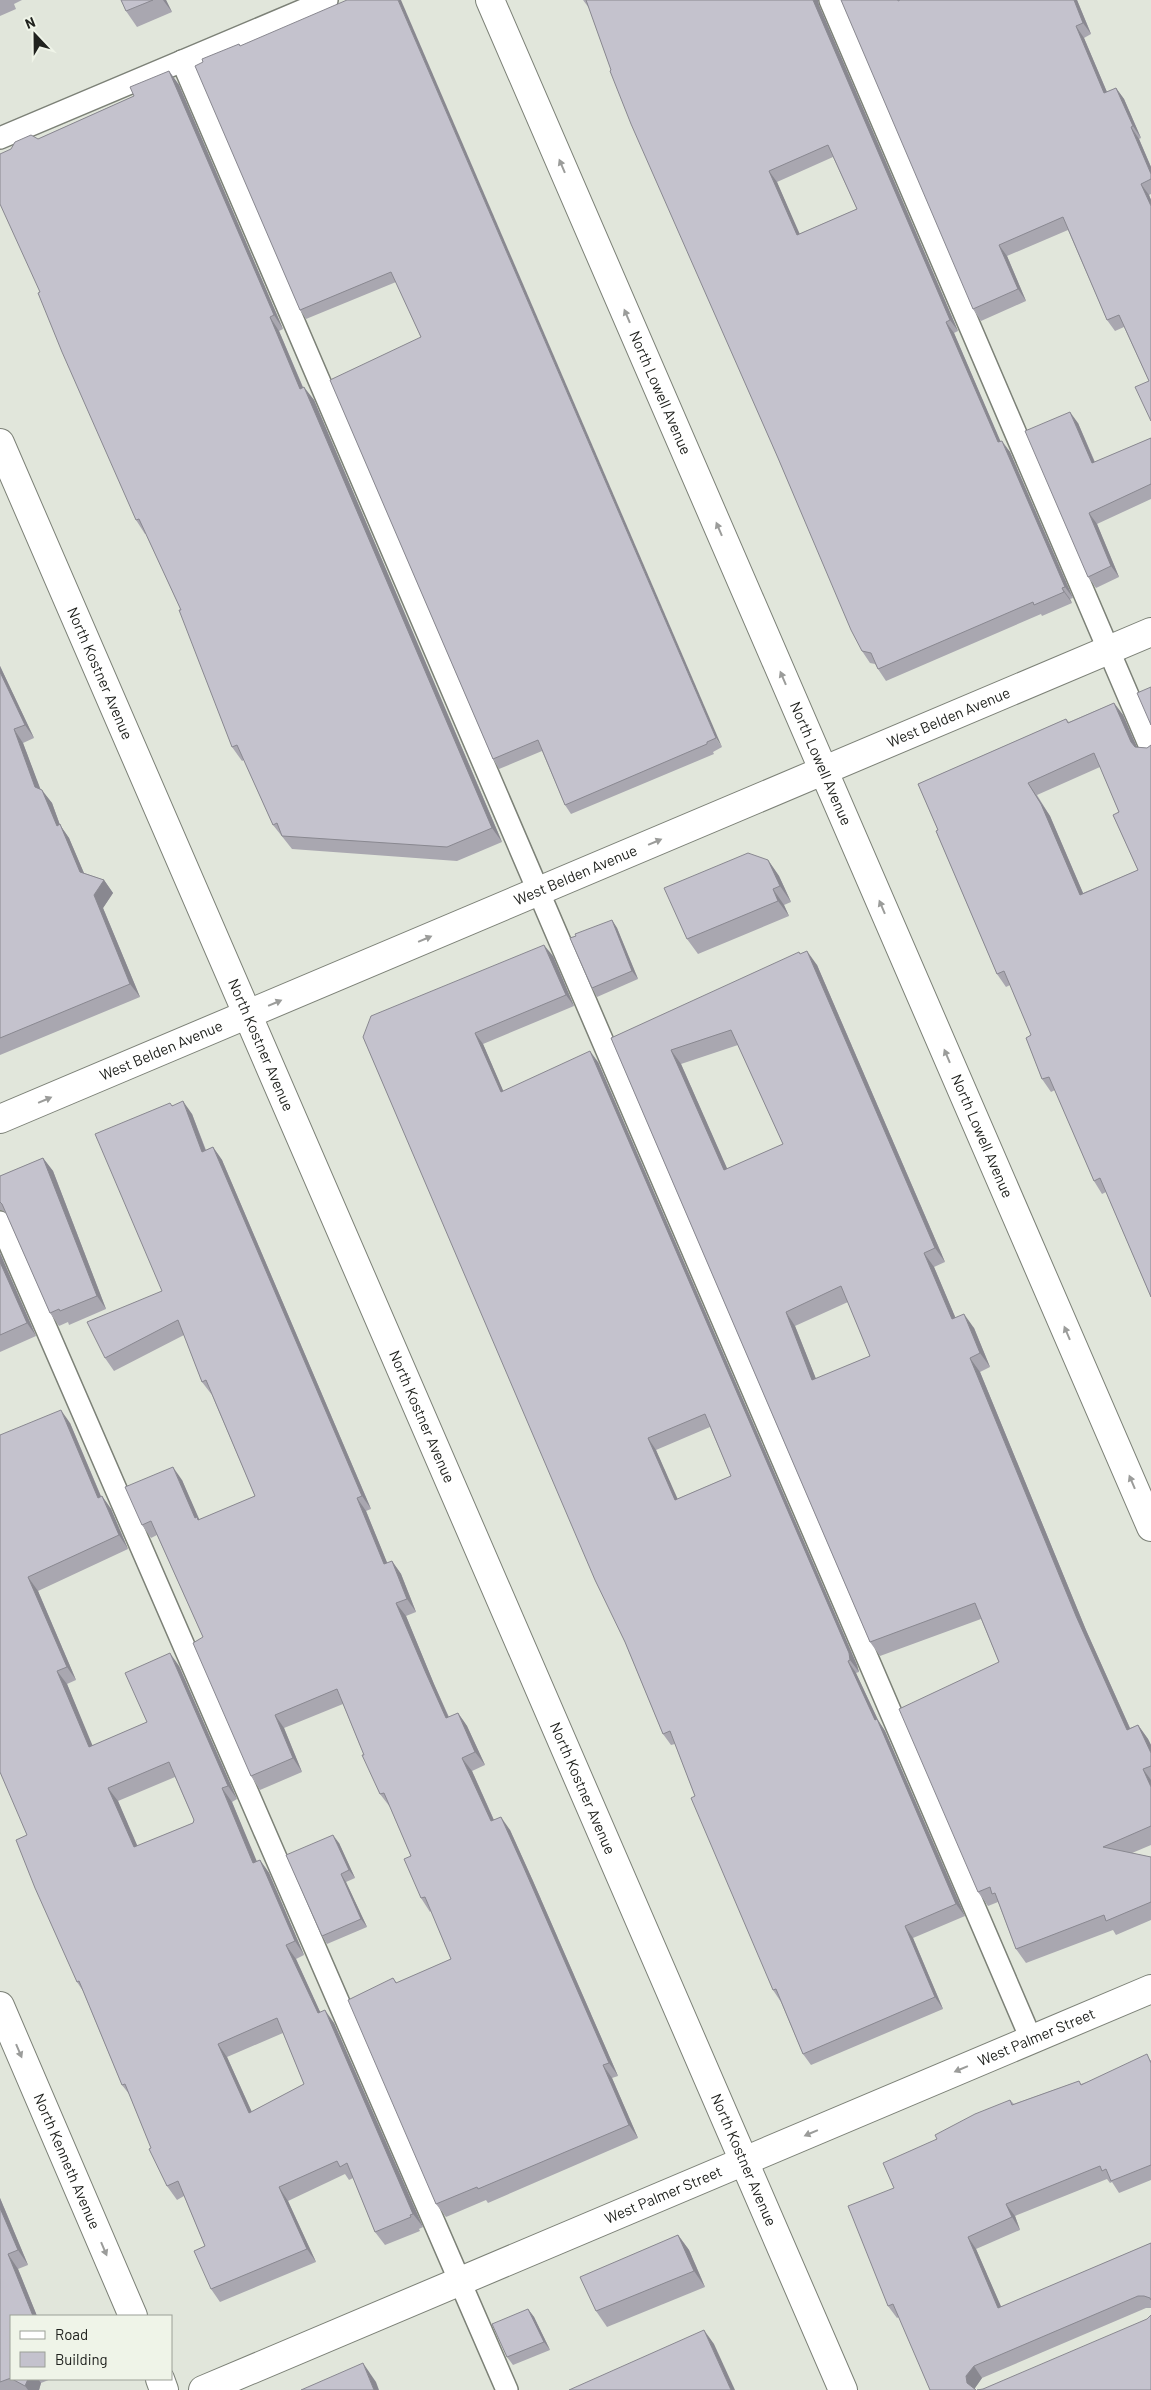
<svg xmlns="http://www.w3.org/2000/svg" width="1151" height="2390" viewBox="0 0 1151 2390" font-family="Barlow,sans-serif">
<rect width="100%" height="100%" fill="#e1e6db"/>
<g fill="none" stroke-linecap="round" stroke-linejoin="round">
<defs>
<g id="service">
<polyline points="830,0 1151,749"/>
<polyline points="182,61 1031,2039"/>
<polyline points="0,138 327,0"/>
<polyline points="0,1222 507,2390"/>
</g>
<g id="minor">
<path id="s1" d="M490 0 1151 1527"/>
<path id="s2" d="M0 1119 1151 632"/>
<path id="s3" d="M0 2006 133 2316"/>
<polyline points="160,2379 164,2390"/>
<path id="s4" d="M203 2390 1151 1989"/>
</g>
<g id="tertiary">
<path id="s5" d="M0 443 843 2390"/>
</g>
</defs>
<!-- service casing -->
<use href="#service" stroke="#7c8177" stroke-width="24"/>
<!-- minor casing -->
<use href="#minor" stroke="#7c8177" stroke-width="30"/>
<!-- tertiary casing -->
<use href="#tertiary" stroke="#7c8177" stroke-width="30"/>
<!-- service -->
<use href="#service" stroke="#fff" stroke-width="21"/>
<!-- minor -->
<use href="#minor" stroke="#fff" stroke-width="28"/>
<!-- tertiary -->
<use href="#tertiary" stroke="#fff" stroke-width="28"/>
</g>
<!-- wall -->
<g fill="#a9a7b0" fill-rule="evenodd">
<polygon points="0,0 22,0 14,4 16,9 0,16"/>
<polygon points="121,0 166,0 172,12 137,27 126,11"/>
<path d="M583 0H818L819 5 958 331 954 333 1000 441 1010 452 1073 598 1070 599 1072 603 1042 616 1041 614 886 681 878 669 875 664 870 663 862 651 778 458 611 70 589 8ZM833 157 857 209 799 234 777 182Z"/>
<polygon points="898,0 898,1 900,0 1077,0 1091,34 1084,38 1107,92 1116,88 1124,99 1141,138 1139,139 1151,167 1151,194 1149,195 1151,200 1151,421 1149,381 1124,327 1115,331 1107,320 1068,230 1007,256 1026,301 981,321 973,309"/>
<polygon points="239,44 722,747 713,752 714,754 571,814 565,805 542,751 499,769 493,759 421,337 396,282 306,319 300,310 203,62"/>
<polygon points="169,71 179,85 283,329 279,331 303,387 314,400 502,842 457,861 292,849 273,825 244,760 242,761 232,747 181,610 146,534 145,534 136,520 38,139 134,96"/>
<polygon points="1078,423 1095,462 1151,438 1151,499 1097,524 1119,577 1096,588 1088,577"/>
<polygon points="0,666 34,738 23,743 40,789 52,803 60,825 69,838 84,873 104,880 113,893 103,908 140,997 0,1055"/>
<path d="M1114 703 1123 715 1137 747 1147 748 1151 745V1297L1106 1192 1102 1194 1094 1181 1055 1090 1051 1092 1042 1079 1026 1038 1031 1035 1010 985 1006 987 997 974 936 831 938 830 918 784 1066 719 1069 722ZM1100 767 1119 812 1113 815 1138 870 1083 893 1050 816 1037 795Z"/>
<polygon points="768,860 779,876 791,902 784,905 789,916 698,954 687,939"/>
<polygon points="612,920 617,928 638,979 597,997 592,988"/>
<path d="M800 954 817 965 945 1262 934 1267 955 1317 974 1328 990 1367 980 1372 1086 1630 1130 1728 1138 1725 1148 1739 1151 1745V1845L1132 1853 1151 1857V1920L1116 1935 1113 1930 1026 1963 1016 1949 998 1902 988 1906 978 1892 999 1662 981 1619 880 1656 870 1642 611 1038ZM738 1045 783 1144 727 1169 681 1064ZM848 1302 870 1356 816 1379 795 1326Z"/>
<path d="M553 956 574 1006 483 1044 503 1091 598 1062 857 1665 859 1672 856 1673 878 1720 885 1731 965 1916 913 1938 943 2009 811 2065 803 2054 781 2002 773 1990 695 1796 675 1744 671 1745 663 1734 625 1642 363 1037ZM710 1427 731 1476 677 1499 656 1450Z"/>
<polygon points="172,1105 192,1114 206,1150 213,1147 222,1160 371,1509 366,1511 387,1563 392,1561 401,1574 416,1612 406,1616 434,1684 449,1717 458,1713 467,1726 485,1765 472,1771 494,1820 510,1830 533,1881 618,2076 612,2078 638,2138 488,2203 486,2200 446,2217 436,2204 393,1978 397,1983 451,1959 431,1911 430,1912 421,1898 411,1856 390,1807 380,1794 343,1704 284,1728 302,1772 260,1790 251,1776 203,1637 157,1535 151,1538 142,1525 182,1480 199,1520 255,1496 212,1395 202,1382 184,1335 114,1371 105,1358 162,1291"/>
<polygon points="43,1158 53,1171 106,1309 69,1325 68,1322 59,1326 50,1313 6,1213 2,1210 0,1210 0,1176"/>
<polygon points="0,1253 36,1336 0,1352"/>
<path d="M70 1423 101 1496H102L111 1509 128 1549 38 1591 76 1680 67 1684 92 1746 147 1722 179 1666 237 1799 232 1802 256 1861 260 1860 269 1873 304 1955 296 1959 320 2012 334 2023 423 2227 419 2229 420 2231 385 2245 375 2232 353 2178 349 2180 345 2174 288 2201 316 2262 220 2302 211 2289 205 2246 184 2196 177 2200 167 2186 129 2094 122 2085 83 1991 77 1982 27 1835 0 1435ZM175 1777 194 1820 193 1823 137 1846 118 1801ZM283 2033 304 2084 252 2112 227 2057Z"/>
<polygon points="339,1843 355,1878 346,1882 367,1927 327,1944 322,1936"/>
<polygon points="1151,2060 1151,2180 1119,2193 1112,2182 1110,2183 1107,2179 1015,2216 1020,2230 976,2249 1001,2307 1151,2243 1151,2308 1146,2308 982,2378 975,2388 899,2317 897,2318 888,2306 894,2188 937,2139 1010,2100 1014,2104 1079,2081 1081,2084"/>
<polygon points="0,2198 28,2265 18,2269 37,2316 11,2316 11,2379 51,2379 41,2383 39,2390 0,2390"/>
<polygon points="678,2235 689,2250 705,2287 607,2327 596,2311"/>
<polygon points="528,2309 534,2317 550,2350 513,2365 507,2357"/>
</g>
<!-- shaded-wall -->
<g fill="#898890">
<polygon points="163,0 166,0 172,12"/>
<polygon points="398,0 401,0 722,747 716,738"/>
<polygon points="813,0 818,0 819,5 958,331 950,320"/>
<polygon points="1074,0 1077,0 1091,34 1083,23"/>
<polygon points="1076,26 1084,38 1112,104 1104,93"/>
<polygon points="169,71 179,85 283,329 274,315"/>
<polygon points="1116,88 1124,99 1141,138 1133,126"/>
<polygon points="1131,127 1139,139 1151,167 1151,174"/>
<polygon points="769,171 777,182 805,246 797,235"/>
<polygon points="1141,184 1149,195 1151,200 1151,206"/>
<polygon points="999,245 1007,256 1026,301 1018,289"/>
<polygon points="270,317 279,331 309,402 300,389"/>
<polygon points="946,322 954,333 1006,454 998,442"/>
<polygon points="304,387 314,400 502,842 492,828"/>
<polygon points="1070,412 1078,423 1100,475 1092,463"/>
<polygon points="1002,441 1010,452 1073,598 1065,587"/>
<polygon points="1089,513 1097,524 1119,577 1111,566"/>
<polygon points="1062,588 1070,599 1072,603 1064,592"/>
<polygon points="0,666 34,738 25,725 0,672"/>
<polygon points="1114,703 1123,715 1140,754 1131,742"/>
<polygon points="14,729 23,743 45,801 35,787"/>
<polygon points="1028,783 1050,816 1089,907 1080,895"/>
<polygon points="42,790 52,803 60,825 69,838 89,885 80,872 57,826"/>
<polygon points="768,860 779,876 791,902 780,886"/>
<polygon points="104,880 113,893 103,908 140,997 130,984 94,895"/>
<polygon points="773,889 784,905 789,916 778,901"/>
<polygon points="612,920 617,928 638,979 632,971"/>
<polygon points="544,945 553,956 574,1006 566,995"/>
<polygon points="807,951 817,965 945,1262 935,1248"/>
<polygon points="475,1033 483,1044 509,1104 501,1092"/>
<polygon points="671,1050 681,1064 734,1184 724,1170"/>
<polygon points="590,1051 598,1062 857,1665 859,1672 850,1660"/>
<polygon points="183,1101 192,1114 211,1165 202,1152"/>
<polygon points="213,1147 222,1160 371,1509 362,1496"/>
<polygon points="43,1158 53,1171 106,1309 97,1296"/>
<polygon points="0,1253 36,1336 27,1323 0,1262"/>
<polygon points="924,1253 934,1267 962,1333 952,1319"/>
<polygon points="786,1312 795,1326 822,1394 812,1380"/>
<polygon points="964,1314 974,1328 990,1367 980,1353"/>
<polygon points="970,1358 980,1372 1086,1630 1137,1744 1127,1730 1076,1616"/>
<polygon points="61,1410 70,1423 107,1511 98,1498"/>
<polygon points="648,1438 656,1450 683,1511 675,1500"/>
<polygon points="173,1467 182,1480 200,1521 195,1518"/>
<polygon points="102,1496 111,1509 128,1549 119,1535"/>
<polygon points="357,1498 366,1511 393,1577 384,1564"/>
<polygon points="392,1561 401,1574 416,1612 407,1599"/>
<polygon points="28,1577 38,1591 76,1680 67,1667"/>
<polygon points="396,1603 406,1616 434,1684 455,1732 446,1718 425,1671"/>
<polygon points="170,1653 179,1666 237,1799 228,1786"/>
<polygon points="848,1661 856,1673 878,1720 885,1731 965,1916 956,1904"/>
<polygon points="57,1671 67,1684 99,1761 89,1747"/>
<polygon points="458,1713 467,1726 485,1765 475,1752"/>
<polygon points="275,1715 284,1728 302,1772 293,1758"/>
<polygon points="1138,1725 1148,1739 1151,1745 1151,1753"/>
<polygon points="462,1758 472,1771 500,1834 491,1821"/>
<polygon points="1143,1769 1151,1780 1151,1787"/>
<polygon points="108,1788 118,1801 144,1861 134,1847"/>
<polygon points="222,1788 232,1802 263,1876 253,1863"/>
<polygon points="501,1817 510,1830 533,1881 618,2076 609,2063"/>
<polygon points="333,1835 339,1843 355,1878 349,1870"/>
<polygon points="260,1860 269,1873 304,1955 295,1941"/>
<polygon points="341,1874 346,1882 367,1927 361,1919"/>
<polygon points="905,1926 913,1938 943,2009 935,1997"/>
<polygon points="286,1945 296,1959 327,2027 318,2013"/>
<polygon points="325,2010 334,2023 423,2227 413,2214"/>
<polygon points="218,2044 227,2057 258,2126 249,2113"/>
<polygon points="603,2065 612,2078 638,2138 629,2125"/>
<polygon points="279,2187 288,2201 316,2262 307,2249"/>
<polygon points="0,2198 28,2265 18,2250 0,2208"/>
<polygon points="1006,2204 1015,2216 1020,2230 1012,2217"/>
<polygon points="678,2235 689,2250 705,2287 694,2271"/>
<polygon points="968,2237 976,2249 1007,2320 998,2308"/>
<polygon points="8,2254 18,2269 37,2316 33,2316"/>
<polygon points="528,2309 534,2317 550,2350 544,2342"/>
<polygon points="704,2330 714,2344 735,2390 731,2390"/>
<polygon points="363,2363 376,2382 379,2390 374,2390"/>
<polygon points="974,2366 982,2378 975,2388 975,2390 967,2383 966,2376"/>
<polygon points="28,2379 38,2379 41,2383 39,2390 28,2390 25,2386"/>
</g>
<!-- building -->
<g fill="#c4c2cd" stroke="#898890" fill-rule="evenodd">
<polygon points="121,0 153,0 126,11"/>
<polygon points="347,0 398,0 716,738 707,742 707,744 565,805 538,740 493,759 330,380 421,337 391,272 300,310 195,66 203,62 202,59 239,44 240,46"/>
<path d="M586 0H813L950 320 946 322 998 442 1002 441 1065 587 1062 588 1064 592 1034 605 1033 602 878 669 871 653 862 651 851 630 778 458 631 124 610 71 611 70ZM828 145 857 209 797 235 769 171Z"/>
<polygon points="841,0 898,0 898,1 900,0 1074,0 1083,23 1076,26 1104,93 1116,88 1133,126 1131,127 1151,174 1151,179 1141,184 1151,206 1151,421 1135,387 1149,381 1119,315 1107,320 1063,217 999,245 1018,289 973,309"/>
<polygon points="169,71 274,315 270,317 300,389 304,387 492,828 447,847 282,836 277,823 273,825 237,745 232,747 179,610 181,610 139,519 136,520 62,352 38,293 40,292 0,204 0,154 11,149 15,142 31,135 38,139 134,96 130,87"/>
<polygon points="1070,412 1092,463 1151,438 1151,484 1089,513 1111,566 1088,577 1025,431"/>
<polygon points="0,672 25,725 14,729 35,787 42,790 57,826 60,824 80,872 104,880 94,895 130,984 0,1038"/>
<polygon points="1151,687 1151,725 1137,693"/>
<path d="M1114 703 1131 742 1135 747 1147 748 1151 745V1297L1100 1178 1094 1181 1049 1077 1042 1079 1026 1038 1031 1035 1004 971 997 974 936 831 938 830 918 784 1066 719 1068 723ZM1094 753 1119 812 1113 815 1138 870 1080 895 1041 804 1028 783Z"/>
<polygon points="748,853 768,860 780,886 773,889 778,901 687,939 664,888"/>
<polygon points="612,920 632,971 592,988 570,938 576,936 575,934"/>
<path d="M544 945 566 995 475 1033 501 1092 590 1051 849 1653 850 1660 848 1661 875 1720 877 1719 956 1904 905 1926 935 1997 803 2054 776 1989 773 1990 691 1798 695 1796 670 1731 663 1734 625 1642 595 1580 363 1037 371 1016ZM705 1414 731 1476 675 1500 648 1438Z"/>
<path d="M807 951 935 1248 924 1253 952 1319 964 1314 980 1353 970 1358 1076 1616 1127 1730 1138 1725 1151 1753V1766L1143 1769 1151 1787V1826L1103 1847 1151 1857V1902L1106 1921 1104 1915 1016 1949 995 1893 992 1894 990 1887 978 1892 899 1709 999 1662 975 1603 870 1642 611 1038 799 952 800 954ZM731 1030 783 1144 724 1170 671 1050ZM841 1286 870 1356 812 1380 786 1312Z"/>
<polygon points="183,1101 202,1152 213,1147 362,1496 357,1498 384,1564 392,1561 407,1599 396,1603 425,1671 446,1718 458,1713 475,1752 462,1758 491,1821 501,1817 524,1868 609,2063 603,2065 629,2125 478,2189 477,2187 436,2204 348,2000 393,1978 396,1983 451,1959 425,1897 421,1898 404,1859 411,1856 384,1793 380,1794 362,1755 364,1755 337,1689 275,1715 293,1758 251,1776 193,1643 203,1637 151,1521 142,1525 125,1487 173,1467 195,1518 197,1517 198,1520 255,1496 206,1380 202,1382 178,1320 105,1358 87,1322 162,1291 95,1134 170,1103 172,1106"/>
<polygon points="43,1158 97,1296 60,1311 59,1309 50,1313 2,1204 0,1202 0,1176"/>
<polygon points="0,1262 27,1323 0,1335"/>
<path d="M61 1410 98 1498 102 1496 119 1535 28 1577 67 1667 57 1671 89 1747 147 1722 125 1673 170 1653 228 1786 222 1788 253 1863 260 1860 295 1941 286 1945 318 2013 325 2010 413 2214 410 2215 411 2217 375 2232 347 2163 340 2167 337 2161 279 2187 307 2249 211 2289 194 2251 205 2246 178 2181 167 2186 149 2149 151 2148 125 2084 122 2085 79 1981 77 1982 35 1888 16 1840 27 1835 0 1772V1435ZM169 1762 194 1820 193 1823 134 1847 108 1788ZM277 2018 304 2084 249 2113 218 2044Z"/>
<polygon points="333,1835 349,1870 341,1874 361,1919 322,1936 286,1855"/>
<polygon points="1147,2054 1151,2063 1151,2165 1111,2181 1106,2169 1102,2171 1100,2166 1006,2204 1012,2217 968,2237 998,2308 1151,2243 1151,2300 1150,2298 1144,2296 1138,2296 974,2366 966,2376 967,2383 976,2390 930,2390 893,2304 888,2306 848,2206 894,2188 883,2163 937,2139 935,2135 975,2114 1010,2100 1012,2105 1079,2081 1081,2085"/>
<polygon points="0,2208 18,2250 8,2254 33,2316 11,2316 11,2378 0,2382"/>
<polygon points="678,2235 694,2271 596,2311 580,2277"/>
<polygon points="528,2309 544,2342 507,2357 492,2324"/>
<polygon points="1151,2315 1151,2390 977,2390 983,2389 1147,2319"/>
<polygon points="704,2330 731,2390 569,2390"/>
<polygon points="363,2363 374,2390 301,2390"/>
<polygon points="12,2379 28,2379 25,2386"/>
</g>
<!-- one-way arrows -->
<defs><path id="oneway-solid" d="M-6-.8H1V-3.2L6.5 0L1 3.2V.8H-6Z" transform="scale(1.25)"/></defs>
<g fill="#9b9c9a">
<use href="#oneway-solid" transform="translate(562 166) rotate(-113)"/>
<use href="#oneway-solid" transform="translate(627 316) rotate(-113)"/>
<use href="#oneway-solid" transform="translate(719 529) rotate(-113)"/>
<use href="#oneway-solid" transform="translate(783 678) rotate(-113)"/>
<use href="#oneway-solid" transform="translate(655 842) rotate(-23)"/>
<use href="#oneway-solid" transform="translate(882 907) rotate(-113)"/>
<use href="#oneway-solid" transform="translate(425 939) rotate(-23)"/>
<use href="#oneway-solid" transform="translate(275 1003) rotate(-23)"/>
<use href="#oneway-solid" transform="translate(947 1056) rotate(-113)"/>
<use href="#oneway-solid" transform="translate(45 1100) rotate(-23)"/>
<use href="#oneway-solid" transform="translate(1067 1333) rotate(-113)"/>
<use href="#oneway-solid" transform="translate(1132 1482) rotate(-113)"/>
<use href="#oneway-solid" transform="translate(19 2051) rotate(67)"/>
<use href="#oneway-solid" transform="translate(961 2069) rotate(157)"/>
<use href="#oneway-solid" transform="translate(811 2133) rotate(157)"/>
<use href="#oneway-solid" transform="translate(104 2249) rotate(67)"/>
</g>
<g text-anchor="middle" stroke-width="4" stroke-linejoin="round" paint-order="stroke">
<!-- street labels -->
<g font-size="15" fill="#20221e" stroke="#eff4e8">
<text dy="5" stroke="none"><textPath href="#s1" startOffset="428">North Lowell Avenue</textPath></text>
<text dy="5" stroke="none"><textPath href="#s5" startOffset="251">North Kostner Avenue</textPath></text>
<text dy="5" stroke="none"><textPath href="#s2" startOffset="1030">West Belden Avenue</textPath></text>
<text dy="5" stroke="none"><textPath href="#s1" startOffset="832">North Lowell Avenue</textPath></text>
<text dy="5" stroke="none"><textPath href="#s2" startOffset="625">West Belden Avenue</textPath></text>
<text dy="5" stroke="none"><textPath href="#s5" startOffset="656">North Kostner Avenue</textPath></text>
<text dy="5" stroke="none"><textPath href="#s2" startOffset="175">West Belden Avenue</textPath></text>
<text dy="5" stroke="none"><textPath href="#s1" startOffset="1238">North Lowell Avenue</textPath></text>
<text dy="5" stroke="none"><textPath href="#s5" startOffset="1061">North Kostner Avenue</textPath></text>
<text dy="5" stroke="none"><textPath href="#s5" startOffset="1466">North Kostner Avenue</textPath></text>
<text dy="5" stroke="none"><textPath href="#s4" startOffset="905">West Palmer Street</textPath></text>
<text dy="5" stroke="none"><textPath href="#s5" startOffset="1871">North Kostner Avenue</textPath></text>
<text dy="5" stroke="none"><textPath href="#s3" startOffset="169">North Kenneth Avenue</textPath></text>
<text dy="5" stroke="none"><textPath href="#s4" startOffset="500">West Palmer Street</textPath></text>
</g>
</g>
<!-- legend -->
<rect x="10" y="2315" width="162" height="65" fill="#eff4e8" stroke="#9ca097"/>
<rect x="20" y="2331" width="25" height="8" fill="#ffffff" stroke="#9ca097"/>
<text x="55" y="2340" font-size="15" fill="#20221e">Road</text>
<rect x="20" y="2352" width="25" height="15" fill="#c4c2cd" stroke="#9ca097"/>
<text x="55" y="2365" font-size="15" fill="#20221e">Building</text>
<!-- north arrow -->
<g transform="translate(35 35) rotate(338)" stroke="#eff4e8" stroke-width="4" paint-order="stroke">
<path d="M0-4L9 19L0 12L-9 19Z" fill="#20221e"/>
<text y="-8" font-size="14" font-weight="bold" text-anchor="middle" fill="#20221e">N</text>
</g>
</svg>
